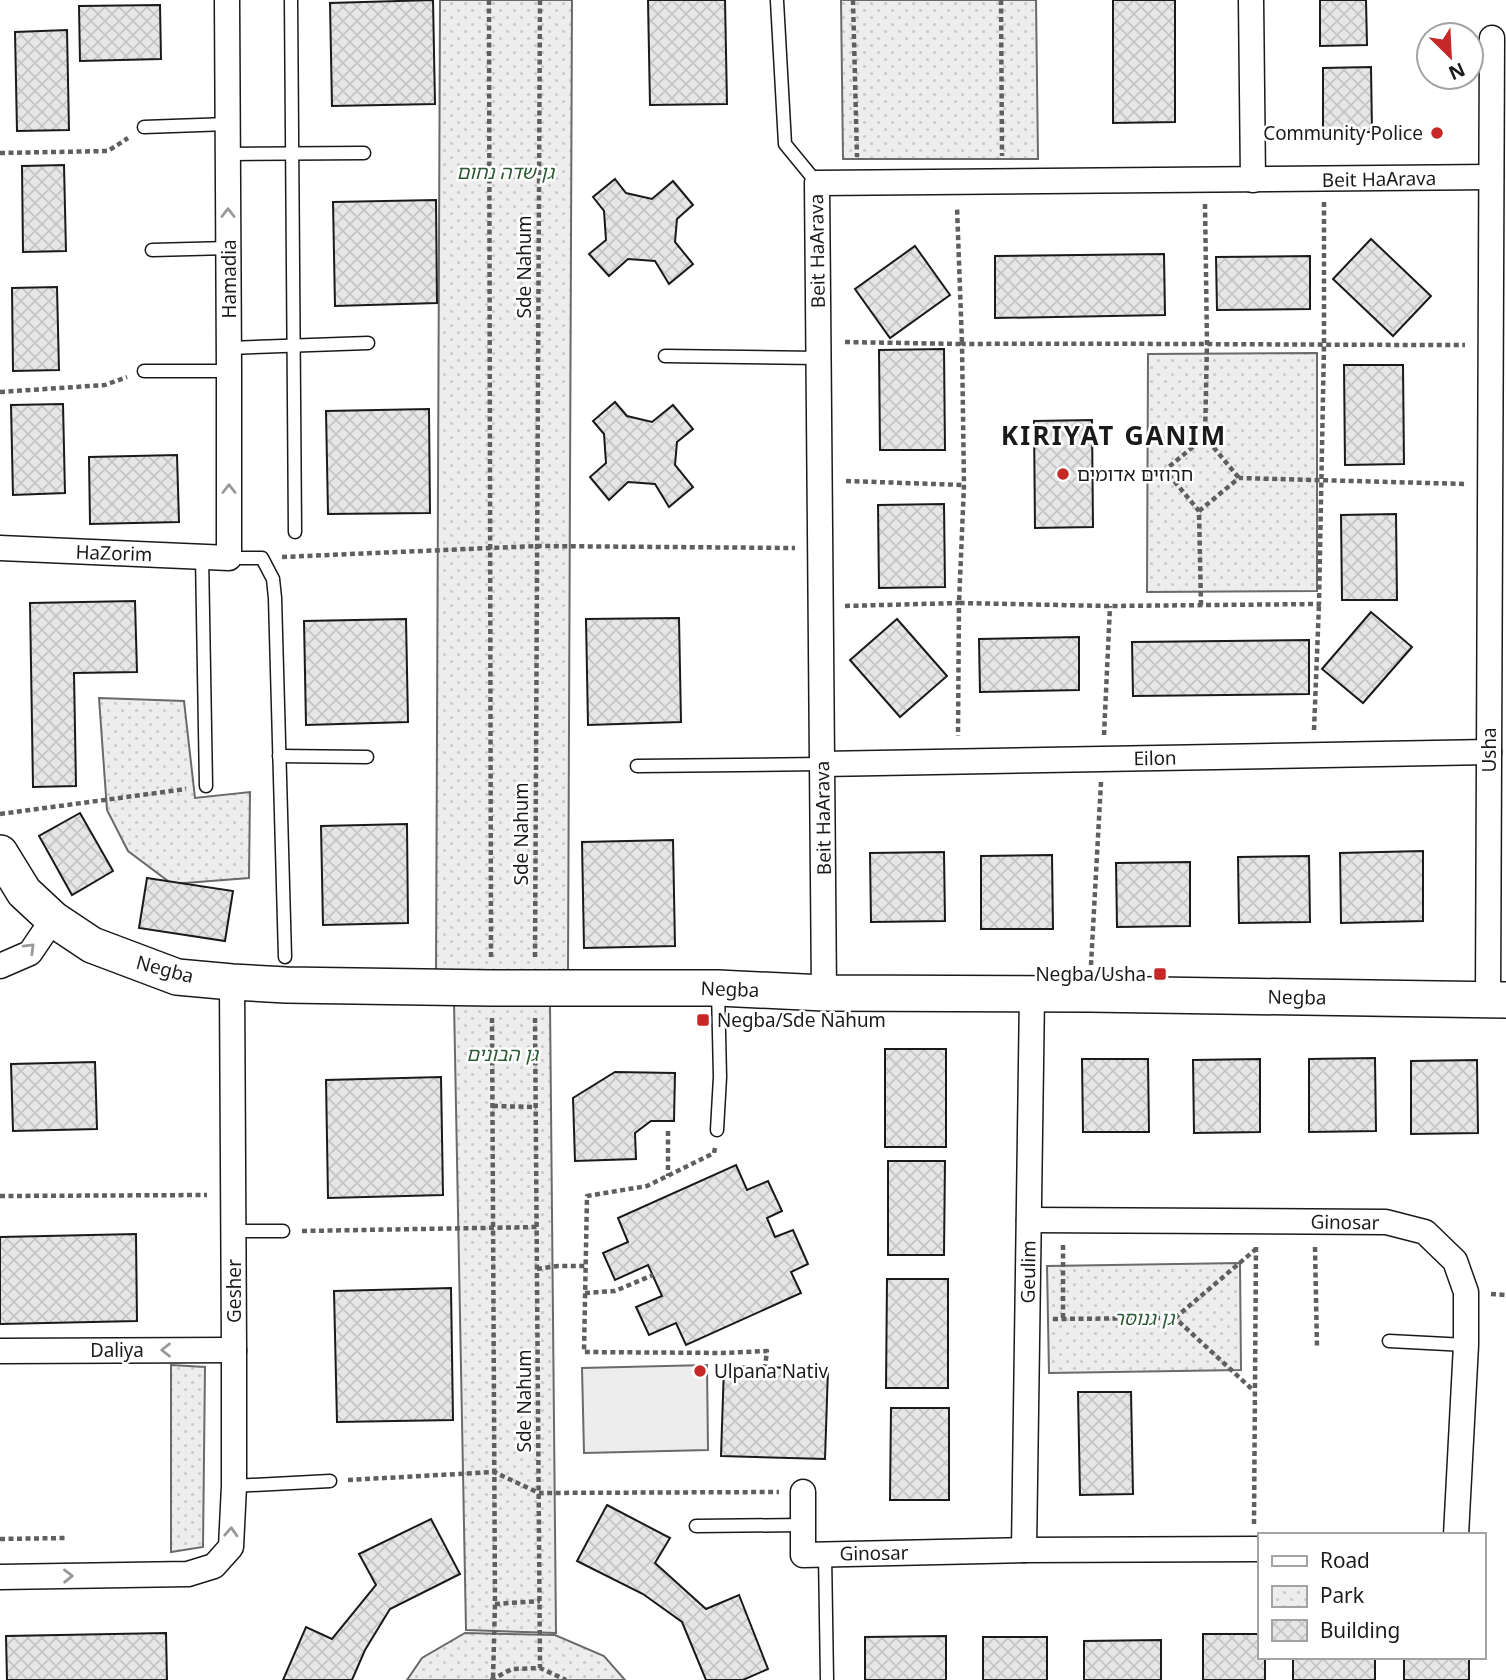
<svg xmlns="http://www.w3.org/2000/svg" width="1506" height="1680" viewBox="0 0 1506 1680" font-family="Georgia,'Noto Sans Hebrew',serif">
<defs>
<pattern id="park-dots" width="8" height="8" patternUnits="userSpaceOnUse" patternTransform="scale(1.75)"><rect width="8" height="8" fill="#ededed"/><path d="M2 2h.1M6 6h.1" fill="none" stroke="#cbcbcb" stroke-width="1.8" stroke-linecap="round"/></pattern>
<pattern id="building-cross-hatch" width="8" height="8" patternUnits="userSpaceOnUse" patternTransform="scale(1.75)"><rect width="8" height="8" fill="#e6e6e6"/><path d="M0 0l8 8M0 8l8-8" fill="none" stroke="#c5c5c5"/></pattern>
</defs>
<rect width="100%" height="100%" fill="#fff"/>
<!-- grass -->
<polygon fill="#ededed" stroke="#6a6a6a" stroke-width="2" points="707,1365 708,1450 584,1453 582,1368"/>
<!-- park -->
<g fill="url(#park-dots)" stroke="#6a6a6a" stroke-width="2">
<polygon points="440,0 572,0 568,974 436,975"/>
<polygon points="841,0 1036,0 1038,159 843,159"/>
<polygon points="1317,353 1317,591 1147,592 1148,354"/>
<polygon points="99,698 184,701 195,798 250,792 249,878 172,884 128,851 107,810"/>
<polygon points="454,1002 550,1003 556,1633 466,1630"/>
<polygon points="1240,1263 1241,1370 1049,1373 1047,1266"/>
<polygon points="171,1365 205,1367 203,1547 171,1552"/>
<polygon points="465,1633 555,1635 604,1656 625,1680 407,1680 422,1658"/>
</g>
<!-- building -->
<g fill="url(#building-cross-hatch)" stroke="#1a1a1a" stroke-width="2">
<polygon points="433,0 435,104 332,106 330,3"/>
<polygon points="648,0 725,0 727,104 650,105"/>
<polygon points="1113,0 1175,0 1175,122 1113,123"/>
<polygon points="1320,0 1366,0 1367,45 1320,46"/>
<polygon points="160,5 161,59 80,61 79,6"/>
<polygon points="67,30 69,130 17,131 15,32"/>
<polygon points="1371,67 1372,132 1323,132 1323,68"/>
<polygon points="64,165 66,251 23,252 22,166"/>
<polygon points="615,179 626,193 652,199 673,181 693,205 677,219 675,242 693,264 669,284 655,261 628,259 609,276 589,254 606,240 604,211 593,197"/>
<polygon points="436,200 437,303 335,306 333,202"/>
<polygon points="1371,239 1431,296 1393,336 1333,279"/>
<polygon points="915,246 950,295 890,338 855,289"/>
<polygon points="1164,254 1165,315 995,318 995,256"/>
<polygon points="1310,256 1310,309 1217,310 1216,257"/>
<polygon points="57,287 59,370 13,371 12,288"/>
<polygon points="944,349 945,450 880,450 879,350"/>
<polygon points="1344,365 1403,365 1404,464 1345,465"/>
<polygon points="615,402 627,416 652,422 673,405 693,429 677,442 675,465 693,487 669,507 655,484 628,482 609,500 590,477 606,463 604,434 593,421"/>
<polygon points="63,404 65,493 13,495 11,405"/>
<polygon points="429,409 430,513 328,514 326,411"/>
<polygon points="1092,420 1093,527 1035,528 1034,421"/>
<polygon points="177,455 179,522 90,524 89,457"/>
<polygon points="944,504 945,587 879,588 878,505"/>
<polygon points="1396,514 1397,600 1342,600 1341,515"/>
<polygon points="135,601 137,672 74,673 76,786 33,787 30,603"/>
<polygon points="1371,612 1412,647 1363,703 1322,669"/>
<polygon points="679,618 681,722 588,725 586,619"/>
<polygon points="406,619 408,722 306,725 304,621"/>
<polygon points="897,619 947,676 900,717 850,660"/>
<polygon points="1079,637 1079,690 980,692 979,639"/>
<polygon points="1309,640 1309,694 1133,696 1132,642"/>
<polygon points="80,813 113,871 72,895 39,836"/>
<polygon points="407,824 408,923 323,925 321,826"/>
<polygon points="673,840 675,946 584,948 582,842"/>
<polygon points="1423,851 1423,921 1341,923 1340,853"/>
<polygon points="944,852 945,921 871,922 870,853"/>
<polygon points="1052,855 1053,929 981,929 981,856"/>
<polygon points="1309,856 1310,922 1239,923 1238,857"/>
<polygon points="1190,862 1190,926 1117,927 1116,863"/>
<polygon points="147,878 233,891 225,941 139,928"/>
<rect x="885" y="1049" width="61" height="98"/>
<polygon points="1375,1058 1376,1131 1309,1132 1309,1059"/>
<polygon points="1082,1059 1148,1059 1149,1132 1083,1132"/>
<polygon points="1260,1059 1260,1132 1194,1133 1193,1060"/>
<polygon points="1477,1060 1478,1133 1411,1134 1411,1061"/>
<polygon points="95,1062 97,1129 13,1131 11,1064"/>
<polygon points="615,1072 675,1073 674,1121 651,1121 635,1133 636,1159 575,1161 573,1098"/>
<polygon points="441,1077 443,1195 328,1198 326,1080"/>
<polygon points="888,1161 945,1161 944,1255 888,1255"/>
<polygon points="736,1165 747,1190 768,1181 782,1211 767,1218 775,1237 793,1230 808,1264 791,1272 801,1293 686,1345 676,1323 649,1335 636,1307 662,1296 648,1265 615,1280 603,1253 628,1242 618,1218"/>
<polygon points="136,1234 137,1321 0,1324 0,1237"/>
<polygon points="887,1279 948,1279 948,1388 886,1388"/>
<polygon points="451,1288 453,1420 337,1422 334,1291"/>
<polygon points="724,1366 828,1369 825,1459 721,1456"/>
<polygon points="1078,1392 1131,1392 1133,1494 1080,1495"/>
<polygon points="891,1408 949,1408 949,1500 890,1500"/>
<polygon points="607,1505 670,1538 655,1563 706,1609 739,1595 768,1669 743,1680 706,1680 682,1622 643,1594 577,1561"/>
<polygon points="431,1519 460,1574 390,1609 365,1650 352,1680 283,1680 306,1627 332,1639 376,1585 359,1554"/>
<polygon points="166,1633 167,1680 7,1680 6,1636"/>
<polygon points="1203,1634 1259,1634 1259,1657 1265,1657 1265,1680 1203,1680"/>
<polygon points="946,1636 946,1680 865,1680 865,1637"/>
<rect x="983" y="1637" width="64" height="43"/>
<polygon points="1161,1640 1161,1680 1084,1680 1084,1641"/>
<rect x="1293" y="1657" width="82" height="23"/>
<rect x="1404" y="1657" width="65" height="23"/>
</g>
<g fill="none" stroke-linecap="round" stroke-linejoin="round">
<defs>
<g id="lane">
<polyline points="291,0 295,532"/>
<polyline points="777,1 785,144 817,183"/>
<polyline points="144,127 228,124"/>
<polyline points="228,154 364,153"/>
<polyline points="152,250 229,248"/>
<polyline points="229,348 368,343"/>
<polyline points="665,356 818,358"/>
<polyline points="144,371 229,371"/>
<polyline points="202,556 206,786"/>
<polyline points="229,558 262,558 273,579 275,598 285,957"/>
<polyline points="279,756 367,757"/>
<polyline points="637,766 822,764"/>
<polyline points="717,1130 720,1077 718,990"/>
<polyline points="233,1231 283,1231"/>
<polyline points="1389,1341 1466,1345"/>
<polyline points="234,1486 330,1481"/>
<polyline points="696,1526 803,1525"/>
<polyline points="825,1554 827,1680"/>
</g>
<g id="street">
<polyline points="1251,0 1253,180"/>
<polyline points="0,548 229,558 229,371 227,0"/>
<polyline points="822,764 1489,752"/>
<polyline points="0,966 30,953 53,919"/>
<polyline points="824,993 817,183 1491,177"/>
<polyline points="1488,1000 1492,38"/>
<polyline points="1029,1220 1386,1222 1425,1232 1455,1261 1466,1292 1466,1345 1456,1535"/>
<polyline points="0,1351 234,1350"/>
<polyline points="803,1492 803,1555 1024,1550 1259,1549"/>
<polyline points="1024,1550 1032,994"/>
<polyline points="0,1577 188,1574 214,1566 231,1547 234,1486 234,1350 232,982"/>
</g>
<polyline id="secondary" points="0,853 24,892 53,919 92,945 177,977 232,982 286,985 492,988 718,988 824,993 1089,994 1506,1000"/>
</defs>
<!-- lane casing -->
<use href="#lane" stroke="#1a1a1a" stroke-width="15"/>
<!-- street casing -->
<use href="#street" stroke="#1a1a1a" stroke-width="27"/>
<!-- secondary casing -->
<use href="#secondary" stroke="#1a1a1a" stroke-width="38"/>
<!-- path -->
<g stroke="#5f5f5f" stroke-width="4.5" stroke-dasharray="5 3.5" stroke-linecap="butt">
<polyline points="489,0 491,959"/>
<polyline points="853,0 857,157"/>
<polyline points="1001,0 1002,156"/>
<polyline points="0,153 108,151 128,138"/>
<path d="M1324 202V345L1319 604 1110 606 959 603 964 485 962 344C1130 343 1297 345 1465 345"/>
<polyline points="1205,204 1207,343 1205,437 1239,478"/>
<polyline points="845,342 962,344 957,207"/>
<polyline points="0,392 105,385 127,377"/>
<polyline points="1148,471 1165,470"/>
<polyline points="846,481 964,485"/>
<polyline points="1199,511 1239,478 1466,484"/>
<polyline points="282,557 537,546 795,548"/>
<polyline points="1201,605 1199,511 1165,470 1205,437"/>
<polyline points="845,606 959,603 958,736"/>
<polyline points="1314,730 1319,604"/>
<polyline points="1104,735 1110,606"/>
<polyline points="0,814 186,789"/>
<polyline points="535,957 540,0"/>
<polyline points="1091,965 1101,782"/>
<polyline points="492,1018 495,1604 493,1679"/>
<polyline points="535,1018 540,1668"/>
<polyline points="493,1106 536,1107"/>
<polyline points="668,1131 668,1176"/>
<polyline points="715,1148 714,1153 647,1186 587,1196 584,1352 722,1353 767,1351 765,1367"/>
<polyline points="0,1196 207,1195"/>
<polyline points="302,1231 537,1227"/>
<polyline points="1063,1245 1063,1319"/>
<polyline points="1315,1247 1317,1348"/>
<polyline points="537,1269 558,1266 586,1266"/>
<polyline points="585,1293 615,1291 653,1275"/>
<polyline points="1491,1294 1506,1295"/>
<polyline points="1175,1318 1256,1249"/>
<polyline points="1053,1319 1175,1318 1254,1391"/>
<polyline points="348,1480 494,1472 539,1493 779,1492"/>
<polyline points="1254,1524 1256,1246"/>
<polyline points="0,1539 66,1538"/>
<polyline points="495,1604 540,1601"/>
<polyline points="491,1680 512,1669 540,1668 566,1680"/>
</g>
<!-- lane -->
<use href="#lane" stroke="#fff" stroke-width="12"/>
<!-- street -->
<use href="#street" stroke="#fff" stroke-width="24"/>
<!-- secondary -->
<use href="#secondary" stroke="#fff" stroke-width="35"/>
</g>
<!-- one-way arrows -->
<defs><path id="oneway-chevron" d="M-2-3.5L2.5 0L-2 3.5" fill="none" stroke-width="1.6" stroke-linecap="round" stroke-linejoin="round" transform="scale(1.75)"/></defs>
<g stroke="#989898">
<use href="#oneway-chevron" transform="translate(228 213) rotate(-90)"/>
<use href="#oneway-chevron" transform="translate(229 489) rotate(-90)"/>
<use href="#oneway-chevron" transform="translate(30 948) rotate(-45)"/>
<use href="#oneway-chevron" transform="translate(166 1350) rotate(180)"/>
<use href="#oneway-chevron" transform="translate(231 1532) rotate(-87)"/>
<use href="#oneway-chevron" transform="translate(68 1576) rotate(-1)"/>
</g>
<!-- markers -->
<g fill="#c62828" stroke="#fff" stroke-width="2.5">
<circle cx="1437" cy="133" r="7"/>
<circle cx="1063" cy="474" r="7"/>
<rect x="1153" y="967" width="14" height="14" rx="3.5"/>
<rect x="696" y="1013" width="14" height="14" rx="3.5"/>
<circle cx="700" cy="1371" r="7"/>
</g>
<g text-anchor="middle" stroke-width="5" stroke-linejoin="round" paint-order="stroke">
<!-- poi labels -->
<g font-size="19" fill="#1a1a1a" stroke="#fff" text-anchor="start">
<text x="1423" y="140" text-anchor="end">Community Police</text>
<text x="1077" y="481">חרוזים אדומים</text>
<text x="1146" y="981" text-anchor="end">Negba/Usha</text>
<text x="717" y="1027">Negba/Sde Nahum</text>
<text x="714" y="1378">Ulpana Nativ</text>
</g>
<!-- park labels -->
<g font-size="19" font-style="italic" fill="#2b5a34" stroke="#fff">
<text x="505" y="179">גן שדה נחום</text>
<text x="502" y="1061">גן הבונים</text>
<text x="1144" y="1325">גן גנוסר</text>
</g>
<!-- street labels -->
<g font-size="19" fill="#1a1a1a" stroke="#fff">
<text transform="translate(1379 179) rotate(-1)" y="7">Beit HaArava</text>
<text transform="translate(817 251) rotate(-91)" y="7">Beit HaArava</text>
<text transform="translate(524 267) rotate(-90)" y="7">Sde Nahum</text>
<text transform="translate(229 279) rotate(-90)" y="7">Hamadia</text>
<text transform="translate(114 553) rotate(2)" y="7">HaZorim</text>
<text transform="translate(1489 750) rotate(-90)" y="7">Usha</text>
<text transform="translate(1155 758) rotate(-1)" y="7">Eilon</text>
<text transform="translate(823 818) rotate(-91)" y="7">Beit HaArava</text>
<text transform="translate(521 834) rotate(-90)" y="7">Sde Nahum</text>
<text transform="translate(165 969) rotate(15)" y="7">Negba</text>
<text transform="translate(730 989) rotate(2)" y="7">Negba</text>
<text transform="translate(1297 997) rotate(1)" y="7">Negba</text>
<text transform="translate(1345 1222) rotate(1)" y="7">Ginosar</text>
<text transform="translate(1028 1272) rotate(-89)" y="7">Geulim</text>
<text transform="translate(234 1291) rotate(-90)" y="7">Gesher</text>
<text x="117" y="1357">Daliya</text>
<text transform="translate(524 1401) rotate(-90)" y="7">Sde Nahum</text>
<text transform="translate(874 1553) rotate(-1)" y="7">Ginosar</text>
</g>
<!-- district labels -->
<g font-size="26" font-weight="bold" letter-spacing="2" fill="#1a1a1a" stroke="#fff">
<text x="1114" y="445">KIRIYAT GANIM</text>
</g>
</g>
<!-- legend -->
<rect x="1258" y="1533" width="228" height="126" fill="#ffffff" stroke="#a3a3a3" stroke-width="2"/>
<rect x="1272" y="1556" width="35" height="10" fill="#ffffff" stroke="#a3a3a3" stroke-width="2"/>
<text x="1320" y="1568" font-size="21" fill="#1a1a1a">Road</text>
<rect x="1272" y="1586" width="35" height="21" fill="url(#park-dots)" stroke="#a3a3a3" stroke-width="2"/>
<text x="1320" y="1603" font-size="21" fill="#1a1a1a">Park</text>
<rect x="1272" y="1620" width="35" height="21" fill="url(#building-cross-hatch)" stroke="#a3a3a3" stroke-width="2"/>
<text x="1320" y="1638" font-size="21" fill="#1a1a1a">Building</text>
<!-- north arrow -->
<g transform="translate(1450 56) rotate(156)"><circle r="33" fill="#ffffff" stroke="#a3a3a3" stroke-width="2"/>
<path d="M0-5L12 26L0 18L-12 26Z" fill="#c62828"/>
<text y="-10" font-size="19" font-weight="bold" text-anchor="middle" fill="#1a1a1a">N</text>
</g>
</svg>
